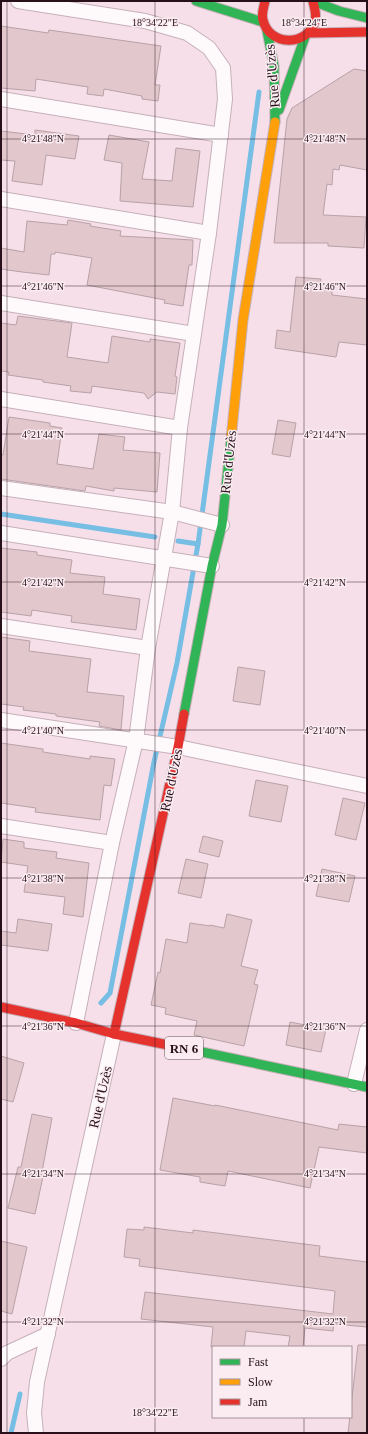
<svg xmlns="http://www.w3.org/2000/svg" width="368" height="1434" viewBox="0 0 368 1434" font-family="Georgia,serif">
<rect width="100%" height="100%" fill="#f6dfe8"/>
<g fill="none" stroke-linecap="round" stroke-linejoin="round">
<!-- stream -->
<g stroke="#77bee4" stroke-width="5">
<polyline points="1,514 155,537"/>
<polyline points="178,541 198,544"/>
<polyline points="101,1003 110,993 154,762 177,663 198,544 259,92"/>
<polyline points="11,1433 20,1394"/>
</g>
</g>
<!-- building -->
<g fill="#e2c8cd" stroke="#b8a1a7">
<polygon points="1,26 48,33 49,30 161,46 155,85 160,85 158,101 142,99 142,96 104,89 103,96 87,94 88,87 36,79 35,91 1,88"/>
<polygon points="354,69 367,71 367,170 340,165 339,170 333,169 332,185 327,184 323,215 366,217 364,248 328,246 328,243 274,243 287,119 292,108"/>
<polygon points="35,130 79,136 75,159 46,155 42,185 12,181 15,161 1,160 1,131 35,135"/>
<polygon points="109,135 149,142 142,179 172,181 176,148 200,151 193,207 120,201 122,163 104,160"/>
<polygon points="68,220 91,224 90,226 121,231 120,236 193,240 192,265 189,265 183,306 164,303 165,300 87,285 92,258 55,252 55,254 51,254 49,275 22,272 1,269 1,248 24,252 27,221 67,225"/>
<polygon points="296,277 321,279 320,288 332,289 332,295 367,299 367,345 339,342 336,357 275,348 277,330 290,332"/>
<polygon points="18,316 72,323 67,357 108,363 112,336 150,342 150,339 180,343 175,376 177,377 175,394 157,392 148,399 144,393 92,386 91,393 70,391 71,386 43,382 43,380 8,375 9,372 1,371 1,323 16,325"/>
<polygon points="9,417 50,423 50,426 62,428 57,464 93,469 99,434 125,437 123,450 160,453 157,492 114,488 114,491 86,486 85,491 1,479 1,454 3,455"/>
<polygon points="278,420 296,423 290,457 272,454"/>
<polygon points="1,548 37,552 37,555 72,560 70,573 105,577 103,594 140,599 136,630 71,622 72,616 32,610 31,616 1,612"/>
<polygon points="1,637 30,641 29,651 91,659 87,692 124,696 121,730 99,726 100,722 56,716 56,714 23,710 24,707 1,704"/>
<polygon points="238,667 265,671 260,705 233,701"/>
<polygon points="1,743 43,749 43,752 90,759 90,756 115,759 111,786 104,785 100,820 35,812 36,808 1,803"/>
<polygon points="256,780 288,786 281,822 249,816"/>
<polygon points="343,798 365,803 356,840 335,835"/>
<polygon points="203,836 223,841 219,857 199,852"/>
<polygon points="3,839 24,842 24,848 57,852 56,858 89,863 83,917 63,914 65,897 24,892 28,866 1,862"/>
<polygon points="186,859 208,864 201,898 178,893"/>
<polygon points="322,869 355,876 349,902 316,896"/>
<polygon points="227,914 252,920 241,966 258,970 254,984 258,985 244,1046 194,1035 197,1021 165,1014 166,1008 151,1005 158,972 160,973 166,939 187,943 190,923 210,926 210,925 224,928"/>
<polygon points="18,919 52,924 48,951 1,945 1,931 16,933"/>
<polygon points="290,1022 326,1029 321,1052 286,1045"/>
<polygon points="1,1056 24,1063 13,1102 1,1099"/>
<polygon points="173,1098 215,1106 215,1105 338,1130 339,1124 367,1127 367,1153 319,1147 310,1188 228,1171 225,1186 200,1182 200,1177 160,1170"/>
<polygon points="32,1114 52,1118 42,1172 44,1172 35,1214 8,1208 18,1167 21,1167"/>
<polygon points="144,1227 193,1233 193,1230 320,1246 319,1256 367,1262 367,1327 334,1324 333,1331 305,1328 303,1347 288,1347 290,1336 246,1331 244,1347 211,1347 213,1327 141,1319 145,1292 333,1314 335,1291 139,1266 140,1259 124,1257 127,1229 144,1230"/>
<polygon points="1,1241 27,1247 12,1314 1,1311"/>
<polygon points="358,1345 367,1345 367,1433 348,1433"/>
</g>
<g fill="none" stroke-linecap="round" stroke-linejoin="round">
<defs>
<g id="street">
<polyline points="18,1 145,21 187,33 209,48 223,68 225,99 209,233 180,428 172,512 148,648 136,740 112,843 76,1023"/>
<polyline points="1,99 221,135"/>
<polyline points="1,199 209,233"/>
<polyline points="1,303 194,334"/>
<polyline points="1,399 180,428"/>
<polyline points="1,488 172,512 222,525"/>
<polyline points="1,533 212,566"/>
<polyline points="1,626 148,648"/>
<polyline points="1,720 178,747 367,786"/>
<polyline points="1,826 112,843"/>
<polyline points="354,1084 367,1030"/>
<polyline points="1,1359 7,1353 48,1334"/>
<polyline points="36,1433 34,1413 37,1382 114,1034"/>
</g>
<g id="fast">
<polyline points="196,1 263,22"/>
<polyline points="313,1 339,11 367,18"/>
<polyline points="267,31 274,66 275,122"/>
<polyline points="279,110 305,37"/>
<polyline points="184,714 212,566 222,525 231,439"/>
<polyline points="183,1048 367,1087"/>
</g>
<polyline id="slow" points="231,439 243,320 275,122"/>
<g id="jam">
<path d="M265 1C264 7 261 14 263 20 269 47 309 47 315 20 317 14 314 7 313 1"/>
<polyline points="309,33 367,32"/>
<polyline points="1,1007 76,1023 114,1034 183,1048"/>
<polyline points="114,1034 178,747 184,714"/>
</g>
</defs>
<!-- street casing -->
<use href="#street" stroke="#c6b0b9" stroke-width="16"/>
<!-- fast casing -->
<use href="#fast" stroke="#c6b0b9" stroke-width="11"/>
<!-- slow casing -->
<use href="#slow" stroke="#c6b0b9" stroke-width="11"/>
<!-- jam casing -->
<use href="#jam" stroke="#c6b0b9" stroke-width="11"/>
<!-- street -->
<use href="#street" stroke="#fefafc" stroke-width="14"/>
<!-- fast -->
<use href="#fast" stroke="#30b455" stroke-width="9"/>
<!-- slow -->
<use href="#slow" stroke="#ff9f0a" stroke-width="9"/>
<!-- jam -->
<use href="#jam" stroke="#e5322d" stroke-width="9"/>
</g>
<!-- ticks -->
<path fill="none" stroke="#27101a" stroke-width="1" stroke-opacity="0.45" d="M7 1V1433M155 1V1433M304 1V1347M1 139H367M1 286H367M1 434H367M1 582H367M1 730H367M1 878H367M1 1026H367M1 1174H367M1 1322H367M304 1417V1433"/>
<g text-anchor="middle" stroke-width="3" stroke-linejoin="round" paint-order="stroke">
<!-- shield labels -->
<rect fill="#faecf1" stroke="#66525a" stroke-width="1" x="165" y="1037" width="38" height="22" rx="3"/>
<g font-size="13" font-weight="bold" fill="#27101a">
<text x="184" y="1053">RN 6</text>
</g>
<!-- street labels -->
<g font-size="14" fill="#27101a" stroke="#faecf1">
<text transform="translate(272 76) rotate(-95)" y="5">Rue d'Uzès</text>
<text transform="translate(228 462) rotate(-84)" y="5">Rue d'Uzès</text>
<text transform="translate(171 780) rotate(-78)" y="5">Rue d'Uzès</text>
<text transform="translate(100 1097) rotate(-77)" y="5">Rue d'Uzès</text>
</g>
</g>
<g font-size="10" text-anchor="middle" fill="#27101a" stroke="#faecf1" stroke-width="3" stroke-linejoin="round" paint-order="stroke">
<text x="155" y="26">18°34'22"E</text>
<text x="304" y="26">18°34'24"E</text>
<text x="43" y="142">4°21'48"N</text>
<text x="325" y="142">4°21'48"N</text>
<text x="43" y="290">4°21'46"N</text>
<text x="325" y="290">4°21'46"N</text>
<text x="43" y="438">4°21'44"N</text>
<text x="325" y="438">4°21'44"N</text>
<text x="43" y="586">4°21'42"N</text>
<text x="325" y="586">4°21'42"N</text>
<text x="43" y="734">4°21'40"N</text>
<text x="325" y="734">4°21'40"N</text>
<text x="43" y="882">4°21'38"N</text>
<text x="325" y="882">4°21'38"N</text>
<text x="43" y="1030">4°21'36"N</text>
<text x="325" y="1030">4°21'36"N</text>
<text x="43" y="1177">4°21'34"N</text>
<text x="325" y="1177">4°21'34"N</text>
<text x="43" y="1325">4°21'32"N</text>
<text x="325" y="1325">4°21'32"N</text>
<text x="155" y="1416">18°34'22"E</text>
</g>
<!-- border -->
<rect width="368" height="1434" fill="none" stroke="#27101a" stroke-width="4"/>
<!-- legend -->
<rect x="212" y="1346" width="140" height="72" fill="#faecf1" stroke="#a6949b"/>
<rect x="220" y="1359" width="20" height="6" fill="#30b455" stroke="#a6949b"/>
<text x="248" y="1366" font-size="12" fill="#27101a">Fast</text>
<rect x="220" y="1379" width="20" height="6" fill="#ff9f0a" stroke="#a6949b"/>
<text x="248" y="1386" font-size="12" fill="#27101a">Slow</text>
<rect x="220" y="1399" width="20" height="6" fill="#e5322d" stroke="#a6949b"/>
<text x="248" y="1406" font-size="12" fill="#27101a">Jam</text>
</svg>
